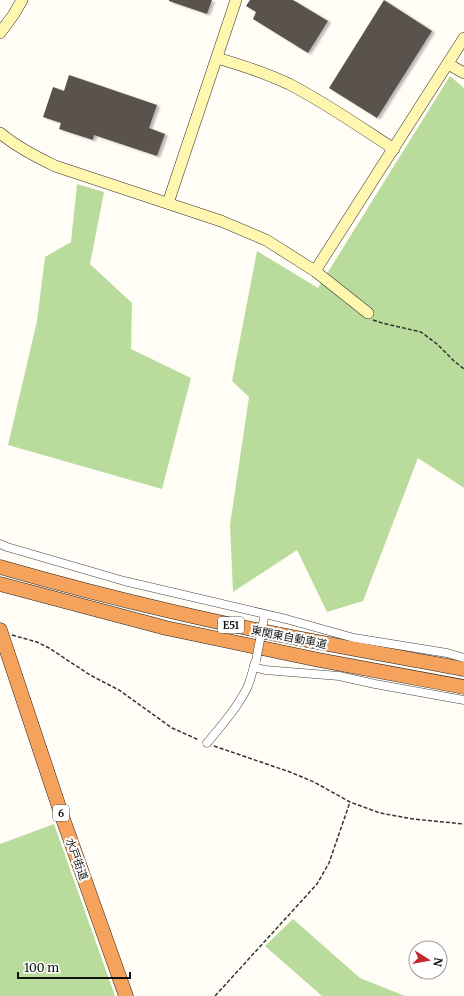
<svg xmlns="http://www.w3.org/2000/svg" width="464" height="996" viewBox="0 0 464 996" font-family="Merriweather,'Noto Sans JP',serif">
<defs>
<filter id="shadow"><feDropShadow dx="3" dy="1.5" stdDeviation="1" flood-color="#0004"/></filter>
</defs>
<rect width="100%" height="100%" fill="#fffdf5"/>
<!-- forest -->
<g fill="#b9dc9c">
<polygon points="450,76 464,88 464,488 418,458 363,601 327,612 297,550 233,592 230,525 249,397 232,381 257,251 318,288"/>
<polygon points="77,184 104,192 90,264 132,303 131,349 191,378 162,489 8,445 37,321 45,257 71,242"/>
<polygon points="54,824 115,996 0,996 0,844"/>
<polygon points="293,919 360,978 405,996 322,996 265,946"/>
</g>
<!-- building -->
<g fill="#5a524d" filter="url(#shadow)">
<polygon points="169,0 212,0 207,14 169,1"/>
<polygon points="250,0 293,0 328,21 308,53 253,19 256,12 246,6"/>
<polygon points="384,0 432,31 377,118 329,88"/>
<polygon points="69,75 157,105 149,128 165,134 157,156 94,135 93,140 59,129 61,123 43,117 53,87 64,91"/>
</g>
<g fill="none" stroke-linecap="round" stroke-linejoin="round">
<defs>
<g id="street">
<polyline points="0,544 7,547 124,581 286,619 354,638 447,653 464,658"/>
<polyline points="254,667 265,670 339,676 375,684 464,700"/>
<path d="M207 743C222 725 238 707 248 686 251 678 253 670 255 662"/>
</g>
<g id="secondary">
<polyline points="0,33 14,14 22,0"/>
<path d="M217 58C241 65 266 73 289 84 326 103 360 127 394 149"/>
<polyline points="448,64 464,73"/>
<path d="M0 133C17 147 35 156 55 166L221 221 266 240 315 271 368 313"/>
<polyline points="168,203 236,0"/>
<polyline points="315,271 464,38"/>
</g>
<g id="highway">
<path d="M0 567C56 583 113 598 170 611 267 634 366 651 464 669"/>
<polyline points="0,584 166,628 319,660 464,687"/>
<polyline points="0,630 63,819 126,996"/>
</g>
</defs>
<!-- street casing -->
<use href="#street" stroke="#444" stroke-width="9"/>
<!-- secondary casing -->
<use href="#secondary" stroke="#333" stroke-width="12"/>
<!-- highway casing -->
<use href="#highway" stroke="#222" stroke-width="15"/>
<!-- path -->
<g stroke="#333" stroke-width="1.5" stroke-dasharray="4 2" stroke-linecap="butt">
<polyline points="373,320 382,323 421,332 437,344 454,361 464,369"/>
<polyline points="12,635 37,642 49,648 90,675 119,690 172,728 199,740"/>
<polyline points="214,746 290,772 314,782 350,802 380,813 413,819 464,824"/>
<polyline points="215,996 317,884 329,863 350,802"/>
</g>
<!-- street -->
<use href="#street" stroke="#fff" stroke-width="8"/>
<!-- secondary -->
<use href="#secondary" stroke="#fff6b0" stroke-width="11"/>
<!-- highway -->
<use href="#highway" stroke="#f5a25d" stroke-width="14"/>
<defs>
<polyline id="street-bridge" points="256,661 264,618"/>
</defs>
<!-- street-bridge casing -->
<use href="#street-bridge" stroke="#444" stroke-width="9" stroke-linecap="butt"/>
<!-- street-bridge -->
<use href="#street-bridge" stroke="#fff" stroke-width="8"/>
</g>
<g text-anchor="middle" stroke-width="4" stroke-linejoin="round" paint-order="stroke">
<!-- shield labels -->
<g fill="#fff" stroke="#585858" stroke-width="1">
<rect x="218" y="617" width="26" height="16" rx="3"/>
<rect x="53" y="805" width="16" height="16" rx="3"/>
</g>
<g font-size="10" font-weight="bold" fill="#111">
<text x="231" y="629">E51</text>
<text x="61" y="817">6</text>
</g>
<!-- street labels -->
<g font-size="11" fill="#111" stroke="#fff">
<text transform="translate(289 637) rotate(11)" y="4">東関東自動車道</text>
<text transform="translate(77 859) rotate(70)" y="4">水戸街道</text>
</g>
</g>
<!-- north arrow -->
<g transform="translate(428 960) rotate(101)"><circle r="19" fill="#ffffff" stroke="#a0a0a0"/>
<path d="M0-3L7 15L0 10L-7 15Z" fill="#c4262e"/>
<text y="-6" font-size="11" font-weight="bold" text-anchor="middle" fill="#111111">N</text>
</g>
<!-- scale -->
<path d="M18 972v6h112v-6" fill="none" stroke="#111111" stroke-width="2"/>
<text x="24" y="972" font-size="12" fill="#111111" stroke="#ffffff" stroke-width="3" paint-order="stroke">100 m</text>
</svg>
